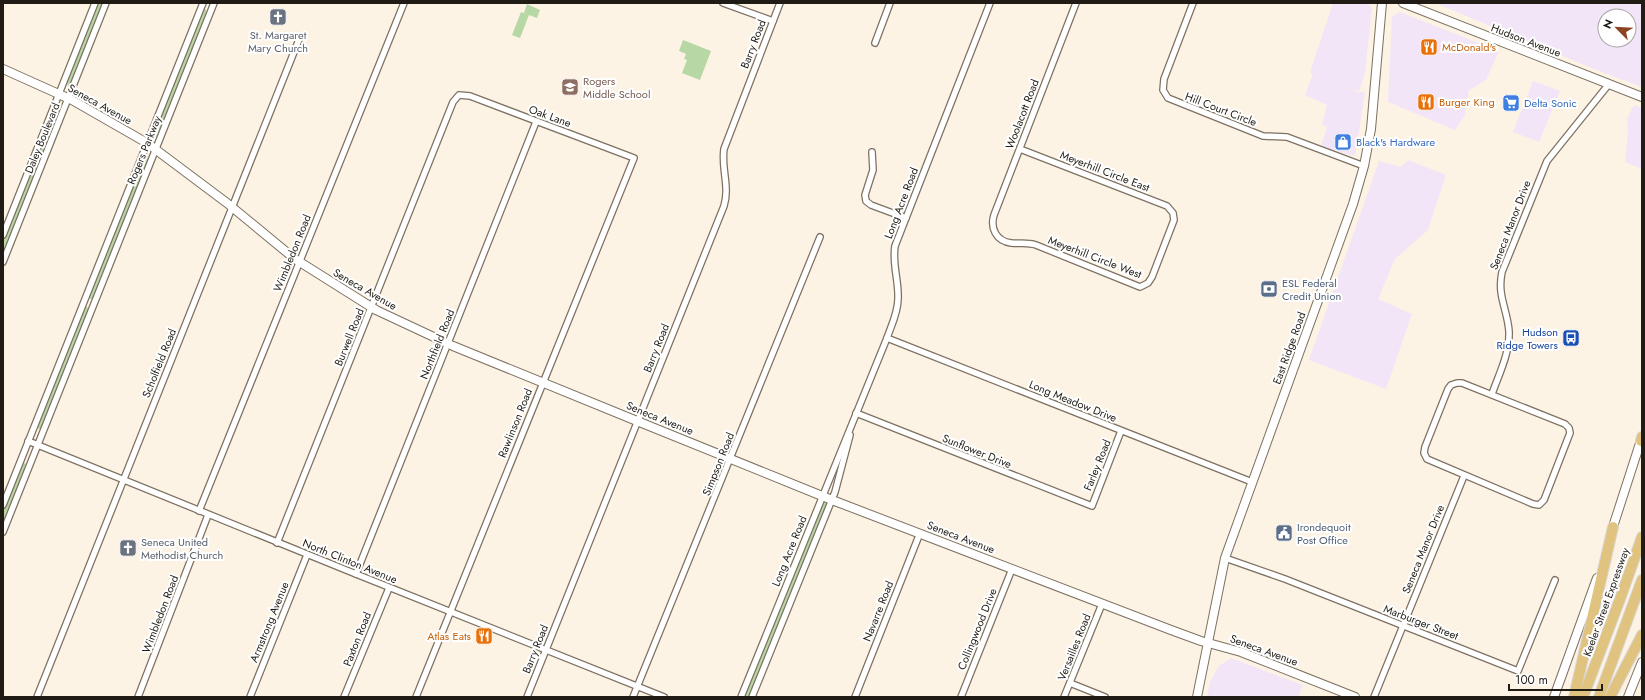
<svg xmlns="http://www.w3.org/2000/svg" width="1645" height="700" viewBox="0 0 1645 700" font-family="Jost,sans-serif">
<rect width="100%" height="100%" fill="#fdf3e4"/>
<!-- commercial -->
<g fill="#f3e5f8" fill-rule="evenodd">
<polygon points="1333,3 1367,3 1372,8 1365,73 1359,91 1351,89 1357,92 1365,92 1355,156 1321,147 1327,127 1322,125 1327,105 1305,95 1313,74 1310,72"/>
<path d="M1435 3H1642V87L1594 69ZM1605 16H1629V40H1605Z"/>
<polygon points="1400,12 1499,51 1486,80 1469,90 1465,115 1455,130 1388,102 1392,17"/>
<polygon points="1533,81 1560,91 1539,142 1513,132"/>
<polygon points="1634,105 1642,108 1642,169 1625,162 1628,133 1627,119"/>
<polygon points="1408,160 1446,175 1428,230 1395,259 1378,299 1412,314 1386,389 1309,360 1379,161 1401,167"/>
<polygon points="1231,658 1303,685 1298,697 1207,697 1210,682 1219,666"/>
</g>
<!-- green -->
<g fill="#b7d7a5">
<polygon points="98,3 104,3 70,86 68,87 67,82"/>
<polygon points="527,4 540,10 537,18 529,15 520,38 512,35 521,12 524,13"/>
<polygon points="205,9 207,12 158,136 154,137 153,135 203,10"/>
<polygon points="683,40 711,51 700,80 682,73 687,60 684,59 686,54 679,51"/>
<polygon points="60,104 62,107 3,253 3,242 57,105"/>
<polygon points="147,155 149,158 93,299 90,299 88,297 145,156"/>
<polygon points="86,306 89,309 41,429 39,429 37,427"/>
<polygon points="25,463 27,466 3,525 3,512 22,464"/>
<polygon points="825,502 827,505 749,697 744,697 822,503"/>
</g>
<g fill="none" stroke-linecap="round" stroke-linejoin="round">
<defs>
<g id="street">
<polyline points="723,3 773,21"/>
<polyline points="1193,3 1164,79 1163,90 1168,98 1263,136 1287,137 1364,166"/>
<polyline points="875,43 890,3"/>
<path d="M1020 149 1167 206 1173 213 1174 220 1152 277 1148 283 1140 287 1036 245C1027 242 1020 244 1011 243 996 241 990 228 994 215L1076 3"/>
<polyline points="872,152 873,170 865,195 866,201 871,205 906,218"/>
<polyline points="3,235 95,3"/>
<polyline points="3,262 106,3"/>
<polyline points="887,338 1252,482"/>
<polygon points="1457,383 1462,383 1565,424 1569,428 1570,433 1544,500 1539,505 1533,504 1427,459 1424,453 1425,447 1448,389 1451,385"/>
<path d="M1492 394C1499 374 1510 353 1509 331 1507 308 1497 296 1502 272L1547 161 1609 84"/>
<polyline points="856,413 1092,506 1121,431"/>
<polyline points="28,441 356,574 664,697"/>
<polyline points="3,505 203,3"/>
<polyline points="199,511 404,3"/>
<polyline points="3,532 214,3"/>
<polyline points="277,543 453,102 459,95 470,96 634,158 416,697"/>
<polyline points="1225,558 1285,579 1518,671 1555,580"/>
<polyline points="356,574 536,122"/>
<polyline points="1070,683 1105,697"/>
<polyline points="37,697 300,37"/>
<polyline points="138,697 208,515"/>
<polyline points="250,697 307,555"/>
<polyline points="344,697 389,588"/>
<path d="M527 697 724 206C730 187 721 168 724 149L780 3"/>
<polyline points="633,697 820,237"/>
<path d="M741 697 887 338C891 326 898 313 898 299 899 281 892 264 895 246L990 3"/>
<polyline points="752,697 835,492 850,435"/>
<polyline points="855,697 920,533"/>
<polyline points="961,697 1012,569"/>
<polyline points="1064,697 1102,604"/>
<polyline points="1374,697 1464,476"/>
</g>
<g id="secondary">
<polyline points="1403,3 1642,97"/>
<polyline points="3,69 72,100 147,143 227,203 295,259 376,310 453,346 637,421 832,500 1171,630 1201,641 1241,652 1355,697"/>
<polyline points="1611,533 1642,437"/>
<polyline points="1197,697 1225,558 1353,204 1364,166 1371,129 1382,3"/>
<polyline points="1554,697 1597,578"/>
<polyline points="1628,697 1642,662"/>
</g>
<g id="highway">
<polyline points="1641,441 1642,437"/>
<polyline points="1574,697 1613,527"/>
<polyline points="1583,697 1620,599 1642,537"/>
<polyline points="1599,697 1642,580"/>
<polyline points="1610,697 1642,635"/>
</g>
</defs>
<!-- street casing -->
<use href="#street" stroke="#7d7161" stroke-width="8"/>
<!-- secondary casing -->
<use href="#secondary" stroke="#7d7161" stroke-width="10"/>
<!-- highway casing -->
<use href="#highway" stroke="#d7d6d5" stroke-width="12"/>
<!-- street -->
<use href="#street" stroke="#fff" stroke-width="5.5"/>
<!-- secondary -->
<use href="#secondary" stroke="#fff" stroke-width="8"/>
<!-- highway -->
<use href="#highway" stroke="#e1c380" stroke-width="10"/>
</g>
<!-- icons -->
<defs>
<symbol id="church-square" viewBox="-11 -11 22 22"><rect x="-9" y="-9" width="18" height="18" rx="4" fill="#6b7280" stroke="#fff"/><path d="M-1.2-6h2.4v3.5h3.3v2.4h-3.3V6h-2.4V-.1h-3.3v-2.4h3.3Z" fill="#fff"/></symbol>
<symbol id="restaurant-square" viewBox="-11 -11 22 22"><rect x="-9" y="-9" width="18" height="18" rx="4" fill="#e8710a" stroke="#fff"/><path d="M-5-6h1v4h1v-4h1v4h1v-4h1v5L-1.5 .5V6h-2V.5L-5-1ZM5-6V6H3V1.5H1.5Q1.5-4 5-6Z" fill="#fff"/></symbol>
<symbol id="school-square" viewBox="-11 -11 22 22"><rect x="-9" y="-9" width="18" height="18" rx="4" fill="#8d6e63" stroke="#fff"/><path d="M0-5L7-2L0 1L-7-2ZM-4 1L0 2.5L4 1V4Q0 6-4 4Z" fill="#fff"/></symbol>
<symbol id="supermarket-square" viewBox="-11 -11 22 22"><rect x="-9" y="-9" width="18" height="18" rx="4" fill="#3f7fe0" stroke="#fff"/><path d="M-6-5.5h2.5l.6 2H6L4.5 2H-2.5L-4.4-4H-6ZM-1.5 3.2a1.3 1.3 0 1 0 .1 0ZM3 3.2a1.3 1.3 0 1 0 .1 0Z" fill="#fff"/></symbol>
<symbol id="shop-square" viewBox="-11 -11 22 22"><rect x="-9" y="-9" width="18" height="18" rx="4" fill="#3f7fe0" stroke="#fff"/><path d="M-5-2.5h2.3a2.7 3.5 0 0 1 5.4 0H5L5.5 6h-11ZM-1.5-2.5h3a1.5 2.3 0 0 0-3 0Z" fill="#fff"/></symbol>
<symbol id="bank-square" viewBox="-11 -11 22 22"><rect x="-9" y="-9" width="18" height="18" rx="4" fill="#5c6f8a" stroke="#fff"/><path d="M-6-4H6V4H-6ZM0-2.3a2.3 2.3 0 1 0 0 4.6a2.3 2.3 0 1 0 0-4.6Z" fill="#fff"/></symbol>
<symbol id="bus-square" viewBox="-11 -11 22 22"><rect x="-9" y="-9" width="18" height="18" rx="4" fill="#1a4fb4" stroke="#fff"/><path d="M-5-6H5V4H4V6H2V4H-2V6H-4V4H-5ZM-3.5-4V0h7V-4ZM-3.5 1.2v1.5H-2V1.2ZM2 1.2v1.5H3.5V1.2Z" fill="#fff"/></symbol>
<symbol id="civic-square" viewBox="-11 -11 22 22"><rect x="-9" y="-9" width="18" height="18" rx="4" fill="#5c6f8a" stroke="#fff"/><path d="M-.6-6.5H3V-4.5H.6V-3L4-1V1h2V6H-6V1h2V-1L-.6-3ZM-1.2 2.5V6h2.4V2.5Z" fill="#fff"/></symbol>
</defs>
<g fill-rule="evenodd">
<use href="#church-square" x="268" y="7" width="20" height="20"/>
<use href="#restaurant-square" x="1419" y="37" width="20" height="20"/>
<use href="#school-square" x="560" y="77" width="20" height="20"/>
<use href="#restaurant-square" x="1416" y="92" width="20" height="20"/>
<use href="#supermarket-square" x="1501" y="93" width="20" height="20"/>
<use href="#shop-square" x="1333" y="132" width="20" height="20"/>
<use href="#bank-square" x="1259" y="279" width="20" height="20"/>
<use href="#bus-square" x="1561" y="328" width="20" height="20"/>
<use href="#civic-square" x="1274" y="523" width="20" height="20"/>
<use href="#church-square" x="118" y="538" width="20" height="20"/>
<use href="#restaurant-square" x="474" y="626" width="20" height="20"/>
</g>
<g text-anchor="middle" stroke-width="4" stroke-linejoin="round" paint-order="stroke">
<!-- worship labels -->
<g font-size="11" fill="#5b616d" stroke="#fff">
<text x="278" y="39">St. Margaret<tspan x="278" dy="13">Mary Church</tspan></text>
<text x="141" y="546" text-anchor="start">Seneca United<tspan x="141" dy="13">Methodist Church</tspan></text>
</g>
<!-- street labels -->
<g font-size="11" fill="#201c15" stroke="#fff">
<text transform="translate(1526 40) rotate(21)" y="4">Hudson Avenue</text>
<text transform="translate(753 44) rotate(-69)" y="4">Barry Road</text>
<text transform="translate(100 104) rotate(29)" y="4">Seneca Avenue</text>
<text transform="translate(1221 109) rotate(21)" y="4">Hill Court Circle</text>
<text transform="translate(1022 114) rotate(-69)" y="4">Woolacott Road</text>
<text transform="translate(550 116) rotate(20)" y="4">Oak Lane</text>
<text transform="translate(42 138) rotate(-68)" y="4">Daley Boulevard</text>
<text transform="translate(144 150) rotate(-68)" y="4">Rogers Parkway</text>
<text transform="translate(1105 171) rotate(21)" y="4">Meyerhill Circle East</text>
<text transform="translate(901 203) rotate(-69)" y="4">Long Acre Road</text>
<text transform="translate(1510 225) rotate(-69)" y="4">Seneca Manor Drive</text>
<text transform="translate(292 253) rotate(-68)" y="4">Wimbledon Road</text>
<text transform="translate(1095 257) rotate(21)" y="4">Meyerhill Circle West</text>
<text transform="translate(365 289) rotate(30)" y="4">Seneca Avenue</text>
<text transform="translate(349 337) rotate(-68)" y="4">Burwell Road</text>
<text transform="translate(437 344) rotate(-68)" y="4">Northfield Road</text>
<text transform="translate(656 348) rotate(-68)" y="4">Barry Road</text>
<text transform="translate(1289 348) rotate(-70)" y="4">East Ridge Road</text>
<text transform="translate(159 363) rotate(-68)" y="4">Scholfield Road</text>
<text transform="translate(1073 401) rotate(22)" y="4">Long Meadow Drive</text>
<text transform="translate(660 418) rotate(22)" y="4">Seneca Avenue</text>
<text transform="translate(515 423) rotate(-68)" y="4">Rawlinson Road</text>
<text transform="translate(977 451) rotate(22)" y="4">Sunflower Drive</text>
<text transform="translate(718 464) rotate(-68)" y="4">Simpson Road</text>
<text transform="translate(1097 465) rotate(-68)" y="4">Farley Road</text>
<text transform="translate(961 537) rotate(21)" y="4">Seneca Avenue</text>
<text transform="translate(1423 549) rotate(-68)" y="4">Seneca Manor Drive</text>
<text transform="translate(789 551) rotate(-68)" y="4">Long Acre Road</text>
<text transform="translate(350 561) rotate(22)" y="4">North Clinton Avenue</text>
<text transform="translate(1606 602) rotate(-70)" y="4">Keeler Street Expressway</text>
<text transform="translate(878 611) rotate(-68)" y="4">Navarre Road</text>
<text transform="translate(160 614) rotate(-69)" y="4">Wimbledon Road</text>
<text transform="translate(269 622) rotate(-68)" y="4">Armstrong Avenue</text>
<text transform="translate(1421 622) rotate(21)" y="4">Marburger Street</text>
<text transform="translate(977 629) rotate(-68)" y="4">Collingwood Drive</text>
<text transform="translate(357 639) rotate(-68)" y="4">Paxton Road</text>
<text transform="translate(1074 647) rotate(-68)" y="4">Versailles Road</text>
<text transform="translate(535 649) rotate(-68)" y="4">Barry Road</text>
<text transform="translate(1264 650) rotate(20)" y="4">Seneca Avenue</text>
</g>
<!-- food labels -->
<g font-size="11" fill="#c56008" stroke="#fff" text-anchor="start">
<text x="1442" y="51">McDonald's</text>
<text x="1439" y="106">Burger King</text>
<text x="471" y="640" text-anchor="end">Atlas Eats</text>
</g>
<!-- education labels -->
<g font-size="11" fill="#785e54" stroke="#fff" text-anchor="start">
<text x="583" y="85">Rogers<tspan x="583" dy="13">Middle School</tspan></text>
</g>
<!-- shop labels -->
<g font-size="11" fill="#366cbe" stroke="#fff" text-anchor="start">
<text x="1524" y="107">Delta Sonic</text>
<text x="1356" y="146">Black's Hardware</text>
</g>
<!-- service labels -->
<g font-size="11" fill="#4e5e75" stroke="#fff" text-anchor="start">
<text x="1282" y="287">ESL Federal<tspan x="1282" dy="13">Credit Union</tspan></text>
<text x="1297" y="531">Irondequoit<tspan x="1297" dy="13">Post Office</tspan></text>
</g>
<!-- transit labels -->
<g font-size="11" fill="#164399" stroke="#fff" text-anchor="end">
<text x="1558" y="336">Hudson<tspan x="1558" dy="13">Ridge Towers</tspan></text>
</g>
</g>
<!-- border -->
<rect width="1645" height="700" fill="none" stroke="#201c15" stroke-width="8"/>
<!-- north arrow -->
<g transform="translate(1617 28) rotate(294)"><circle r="19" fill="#ffffff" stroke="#a6a4a1"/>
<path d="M0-3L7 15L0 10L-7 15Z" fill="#8b4322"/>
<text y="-6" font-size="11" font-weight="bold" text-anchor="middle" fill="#201c15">N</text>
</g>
<!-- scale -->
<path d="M1509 684v6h93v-6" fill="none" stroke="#201c15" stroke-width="2"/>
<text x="1515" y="684" font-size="12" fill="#201c15" stroke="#ffffff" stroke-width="3" paint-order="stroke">100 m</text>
</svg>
